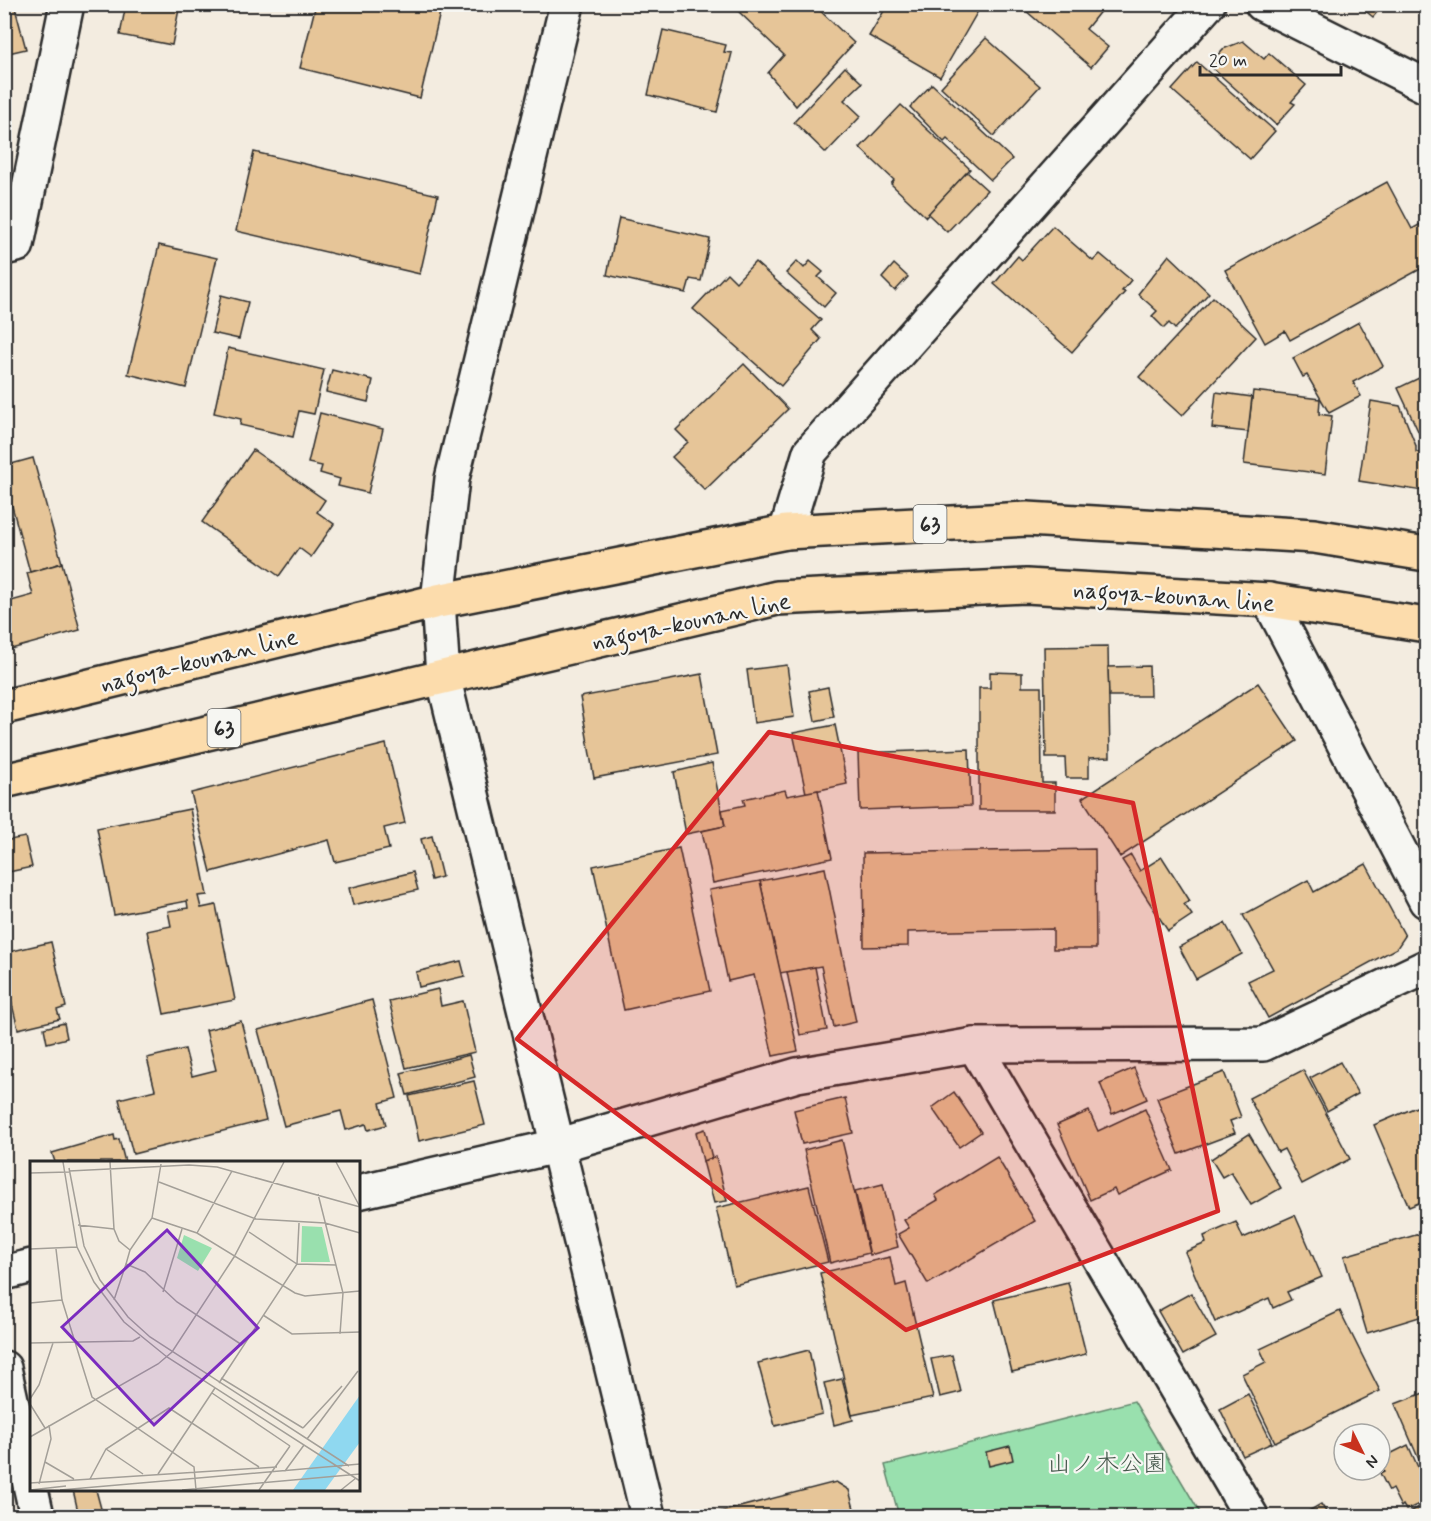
<svg xmlns="http://www.w3.org/2000/svg" width="1431" height="1521" viewBox="0 0 1431 1521" font-family="Mynerve,'Klee One',sans-serif">
<rect width="100%" height="100%" fill="#f3ece0"/>
<filter id="ink" filterUnits="userSpaceOnUse"><feTurbulence type="fractalNoise" baseFrequency=".0167" numOctaves="2"/><feDisplacementMap in="SourceGraphic" scale="12" xChannelSelector="R" yChannelSelector="G"/><feConvolveMatrix kernelMatrix="1 2 1 2 8 2 1 2 1" color-interpolation-filters="sRGB"/></filter>
<g filter="url(#ink)">
<!-- green -->
<polygon fill="#99e0ae" stroke="#62866c" stroke-width="1.5" points="1134,1401 1202,1516 899,1516 885,1465"/>
<!-- building -->
<g fill="#e6c598" stroke="#2b2b2b" stroke-width="1.5">
<polygon points="4,4 14,4 26,49 4,54"/>
<polygon points="126,4 180,4 172,45 120,35"/>
<polygon points="316,4 451,4 450,10 441,8 420,98 300,68"/>
<polygon points="745,4 813,4 854,43 796,106 768,73 784,55 738,11"/>
<polygon points="888,4 982,4 940,77 869,36"/>
<polygon points="1018,4 1106,4 1086,29 1108,47 1091,67"/>
<polygon points="1357,4 1384,4 1373,17"/>
<polygon points="663,30 726,45 724,52 732,53 717,112 648,95"/>
<polygon points="986,38 1040,86 994,136 941,87"/>
<polygon points="1243,41 1264,59 1269,53 1306,85 1291,102 1295,104 1276,125 1209,65 1223,49"/>
<polygon points="1197,62 1275,131 1250,159 1172,90"/>
<polygon points="845,67 862,83 844,100 861,116 826,153 794,122"/>
<polygon points="932,84 1012,159 991,180 947,139 944,142 910,107"/>
<polygon points="901,105 970,169 926,217 891,184 894,180 860,148"/>
<polygon points="254,152 438,195 420,274 236,231"/>
<polygon points="967,172 987,190 947,232 928,214"/>
<polygon points="1387,182 1412,229 1426,221 1426,266 1290,340 1285,331 1265,343 1225,270"/>
<polygon points="619,218 710,239 701,281 690,279 686,293 607,275"/>
<polygon points="1053,226 1093,261 1100,254 1131,280 1122,291 1125,292 1072,352 994,284 1018,256 1022,260"/>
<polygon points="159,245 217,258 186,388 128,374"/>
<polygon points="1169,255 1209,293 1175,329 1169,323 1164,328 1152,316 1157,311 1138,294"/>
<polygon points="797,261 804,268 810,261 823,272 818,277 836,293 824,307 786,273"/>
<polygon points="755,262 821,320 812,330 821,339 781,386 693,309 727,273 736,282"/>
<polygon points="894,264 908,277 895,291 882,278"/>
<polygon points="221,295 248,302 239,339 212,333"/>
<polygon points="1213,297 1256,337 1182,416 1139,377"/>
<polygon points="1359,322 1383,366 1353,382 1361,396 1329,413 1307,375 1303,377 1293,358"/>
<polygon points="228,348 324,370 314,414 299,411 293,437 240,425 241,419 214,413"/>
<polygon points="744,364 788,409 705,490 672,457 688,442 676,430"/>
<polygon points="332,370 373,380 368,402 326,392"/>
<polygon points="1419,378 1421,382 1426,379 1426,448 1398,388"/>
<polygon points="1253,391 1320,399 1319,414 1332,416 1325,474 1244,464"/>
<polygon points="1216,392 1252,397 1248,432 1212,428"/>
<polygon points="1371,401 1400,406 1416,446 1416,452 1426,454 1423,491 1359,481"/>
<polygon points="320,413 383,429 368,493 338,486 340,479 320,473 322,466 308,463"/>
<polygon points="253,450 325,500 317,512 334,524 311,557 299,548 279,576 202,522"/>
<polygon points="33,458 62,563 30,572 4,477 4,466"/>
<polygon points="62,563 80,630 4,651 4,603 33,595 27,573"/>
<polygon points="1108,646 1110,757 1089,758 1089,778 1066,778 1065,758 1046,758 1044,647"/>
<polygon points="787,665 794,717 754,723 747,670"/>
<polygon points="1149,666 1150,696 1109,696 1108,667"/>
<polygon points="990,672 1022,673 1022,687 1041,687 1042,783 1055,783 1055,810 979,810 979,688 990,688"/>
<polygon points="702,674 717,755 594,778 580,697"/>
<polygon points="1258,683 1297,741 1120,857 1082,798"/>
<polygon points="828,687 834,717 815,721 809,691"/>
<polygon points="835,725 847,784 806,793 793,733"/>
<polygon points="386,744 405,823 384,828 389,849 335,862 329,840 211,872 191,793"/>
<polygon points="969,749 971,806 860,810 858,753"/>
<polygon points="712,763 725,826 686,834 674,772"/>
<polygon points="785,790 787,796 818,790 832,858 713,883 702,831 725,826 722,810 745,805 743,799"/>
<polygon points="190,809 207,895 198,896 201,908 216,905 235,1000 164,1014 147,931 171,926 168,911 188,908 187,901 114,915 97,828"/>
<polygon points="432,836 442,877 431,880 421,839"/>
<polygon points="25,837 32,867 4,873 4,841"/>
<polygon points="679,848 710,991 624,1010 593,866"/>
<polygon points="1095,849 1096,949 1053,949 1053,929 908,932 908,946 864,947 863,853"/>
<polygon points="1131,855 1140,871 1162,857 1190,901 1184,904 1192,915 1168,931 1122,860"/>
<polygon points="1366,864 1405,936 1397,948 1268,1018 1248,981 1273,969 1243,915 1308,880 1314,892"/>
<polygon points="825,868 856,1022 834,1027 821,966 780,973 760,881"/>
<polygon points="413,872 418,890 353,905 349,888"/>
<polygon points="760,881 798,1051 773,1056 754,975 728,981 709,890"/>
<polygon points="1225,923 1242,954 1196,979 1179,947"/>
<polygon points="51,942 66,1007 57,1010 60,1019 18,1029 4,971 4,953"/>
<polygon points="461,961 465,976 419,987 416,972"/>
<polygon points="815,967 827,1030 800,1035 787,972"/>
<polygon points="438,989 441,1006 463,1001 475,1052 406,1068 389,1001"/>
<polygon points="372,1000 397,1098 380,1103 386,1125 368,1130 366,1124 346,1130 341,1111 284,1126 258,1030"/>
<polygon points="241,1021 266,1120 133,1154 119,1099 155,1090 147,1058 185,1049 192,1076 216,1070 206,1030"/>
<polygon points="64,1023 67,1038 47,1043 44,1028"/>
<polygon points="469,1055 475,1077 407,1095 401,1073"/>
<polygon points="1340,1062 1358,1094 1327,1111 1310,1078"/>
<polygon points="1134,1068 1147,1099 1112,1114 1100,1083"/>
<polygon points="1303,1070 1350,1159 1302,1184 1284,1149 1278,1152 1249,1098"/>
<polygon points="1224,1072 1241,1117 1230,1121 1235,1133 1179,1154 1157,1098"/>
<polygon points="474,1081 485,1125 419,1141 409,1096"/>
<polygon points="954,1092 981,1132 959,1147 932,1108"/>
<polygon points="845,1098 853,1133 802,1144 794,1110"/>
<polygon points="1426,1103 1426,1200 1409,1207 1374,1125"/>
<polygon points="1145,1109 1172,1170 1117,1195 1114,1189 1090,1200 1057,1125 1089,1111 1098,1131"/>
<polygon points="705,1129 712,1158 703,1161 696,1132"/>
<polygon points="1249,1134 1281,1188 1251,1205 1231,1172 1222,1177 1211,1159"/>
<polygon points="114,1135 115,1140 119,1139 125,1162 55,1162 52,1153"/>
<polygon points="842,1140 869,1253 830,1263 804,1150"/>
<polygon points="716,1157 727,1201 714,1203 703,1161"/>
<polygon points="997,1157 1035,1221 928,1284 898,1234 909,1228 904,1220 938,1200 935,1195"/>
<polygon points="883,1184 898,1247 870,1255 855,1191"/>
<polygon points="809,1186 828,1262 734,1285 716,1208"/>
<polygon points="1295,1215 1322,1277 1287,1292 1291,1300 1273,1308 1269,1298 1215,1322 1185,1252 1206,1243 1204,1236 1236,1222 1243,1238"/>
<polygon points="1426,1232 1426,1315 1367,1333 1344,1256"/>
<polygon points="890,1257 896,1286 906,1283 933,1398 852,1415 820,1273"/>
<polygon points="1068,1282 1086,1354 1012,1372 994,1300"/>
<polygon points="1191,1293 1216,1337 1183,1355 1158,1311"/>
<polygon points="1340,1311 1380,1391 1275,1442 1242,1374 1266,1362 1260,1349"/>
<polygon points="809,1350 822,1414 775,1426 758,1363"/>
<polygon points="952,1355 961,1392 940,1397 931,1359"/>
<polygon points="842,1379 853,1420 834,1425 824,1383"/>
<polygon points="1426,1392 1426,1476 1395,1404"/>
<polygon points="1248,1394 1272,1443 1243,1456 1220,1409"/>
<polygon points="1408,1445 1426,1485 1426,1501 1406,1510 1403,1505 1401,1507 1392,1489 1389,1491 1380,1473 1384,1471 1380,1459"/>
<polygon points="1010,1446 1013,1460 989,1466 986,1452"/>
<polygon points="836,1482 849,1490 856,1516 705,1516"/>
<polygon points="73,1490 96,1490 103,1516 79,1516"/>
<polygon points="1426,1503 1426,1516 1403,1516"/>
<polygon points="1321,1504 1329,1516 1300,1516"/>
</g>
<g fill="none" stroke-linecap="round" stroke-linejoin="round">
<defs>
<g id="street">
<polyline points="1262,4 1426,86"/>
<polyline points="4,248 17,245 67,4"/>
<polyline points="786,532 810,452 1208,4"/>
<polyline points="1269,600 1426,901"/>
<polyline points="974,1045 1251,1516"/>
<polyline points="358,1192 557,1146 797,1075 974,1045 1263,1044 1426,967"/>
<polyline points="4,1273 32,1266"/>
<polyline points="4,1368 37,1516"/>
</g>
<polyline id="secondary" points="567,4 452,479 438,601 443,676 648,1516"/>
<g id="primary">
<polyline points="4,707 438,601 786,532 1027,519 1314,536 1426,554"/>
<polyline points="4,781 777,598 1026,586 1269,600 1426,625"/>
</g>
</defs>
<!-- street casing -->
<use href="#street" stroke="#2b2b2b" stroke-width="38"/>
<!-- secondary casing -->
<use href="#secondary" stroke="#2b2b2b" stroke-width="38"/>
<!-- primary casing -->
<use href="#primary" stroke="#2b2b2b" stroke-width="38"/>
<!-- street -->
<use href="#street" stroke="#f6f6f2" stroke-width="33"/>
<!-- secondary -->
<use href="#secondary" stroke="#f6f6f2" stroke-width="33"/>
<!-- primary -->
<use href="#primary" stroke="#fcdcac" stroke-width="33"/>
</g>
</g>
<!-- marked area -->
<path fill="#d62828" fill-opacity="0.2" stroke="#d62828" stroke-width="4.5" stroke-linejoin="round" d="M769 732 1133 803 1218 1211 906 1330 517 1039Z"/>
<g text-anchor="middle" stroke-width="4.5" stroke-linejoin="round" paint-order="stroke">
<!-- shield labels -->
<g fill="#f6f6f2" stroke="#686867" stroke-width="1.5">
<rect x="913.5" y="505" width="33" height="38" rx="4.5"/>
<rect x="207.5" y="709" width="33" height="38" rx="4.5"/>
</g>
<g font-size="22" font-weight="bold" fill="#2b2b2b">
<text x="930" y="532">63</text>
<text x="224" y="736">63</text>
</g>
<!-- street labels -->
<g font-size="24" fill="#2b2b2b" stroke="#f6f6f2">
<text transform="translate(1174 596) rotate(4)" y="8">nagoya-kounan line</text>
<text transform="translate(691 621) rotate(-12)" y="8">nagoya-kounan line</text>
<text transform="translate(199 660) rotate(-14)" y="8">nagoya-kounan line</text>
</g>
<!-- park labels -->
<g font-size="24" fill="#46584c" stroke="#f6f6f2">
<text x="1107" y="1471">山ノ木公園</text>
</g>
</g>
<!-- overview -->
<g transform="translate(30 1161)">
<rect width="330" height="330" fill="#f3ece0"/>
<path d="M272 65 292 66 300 101H271ZM154 74 182 87 168 110 147 97Z" fill="#99e0ae"/>
<path d="M330 234V281L295 329H263Z" fill="#8fd8f0"/>
<path fill="none" stroke="#a39f98" stroke-width="1.5" d="M33 1 47 86 64 121 94 161 137 196 330 320M80 1 84 68 89 80 100 89M306 1 330 46M131 3 122 57 100 89 96 103 115 111 147 141 212 184M39 7 54 85 70 119 98 156 120 176 319 305M39 10 159 4 187 6 330 46M0 12 39 11M129 21 226 58 295 62 330 72M288 33 313 132 310 173M122 57 167 72 265 132 275 135 330 130M48 64 84 68M219 71 267 103 306 104M167 72 202 10M0 88 47 86M26 88 32 139 62 236 164 306 166 329M133 131 152 68M84 139 96 103M0 142 32 139M233 154 262 173 330 171M0 182 103 180 110 176M191 217 273 267M189 222 267 103 269 62M182 232 260 285M0 238 9 224 23 182M0 243 15 267M273 267 312 225M0 276 128 203 142 191 204 96 254 1M277 278 328 210M76 288 113 313M15 301 44 318M255 310 274 284M128 313 185 227M60 318 76 288 139 247 229 306M0 322 247 306M9 323 21 278 19 264M0 329 36 325M30 329 330 303M152 329 330 313M229 329 260 285M311 329 326 317"/>
<path fill="#7b2cbf" fill-opacity="0.15" stroke="#7b2cbf" stroke-width="3" d="M137 69 228 167 124 264 32 166Z"/>
<rect width="330" height="330" fill="none" stroke="#2b2b2b" stroke-width="3"/>
</g>
<!-- margin -->
<rect width="1431" height="1521" fill="none" stroke="#f6f6f2" stroke-width="24"/>
<rect x="12" y="12" width="1407" height="1497" fill="none" stroke="#2b2b2b" stroke-width="2" filter="url(#ink)"/>
<!-- north arrow -->
<g transform="translate(1362 1452) rotate(133)"><circle r="28" fill="#f6f6f2" stroke="#a5a5a2" stroke-width="1.5"/>
<path d="M0-4.5L10 22L0 15L-10 22Z" fill="#c8321e"/>
<text y="-9" font-size="16" font-weight="bold" text-anchor="middle" fill="#2b2b2b">N</text>
</g>
<!-- scale -->
<path d="M1200 66v9h141v-9" fill="none" stroke="#2b2b2b" stroke-width="3"/>
<text x="1209" y="66" font-size="18" fill="#2b2b2b" stroke="#f6f6f2" stroke-width="4.5" paint-order="stroke">20 m</text>
</svg>
